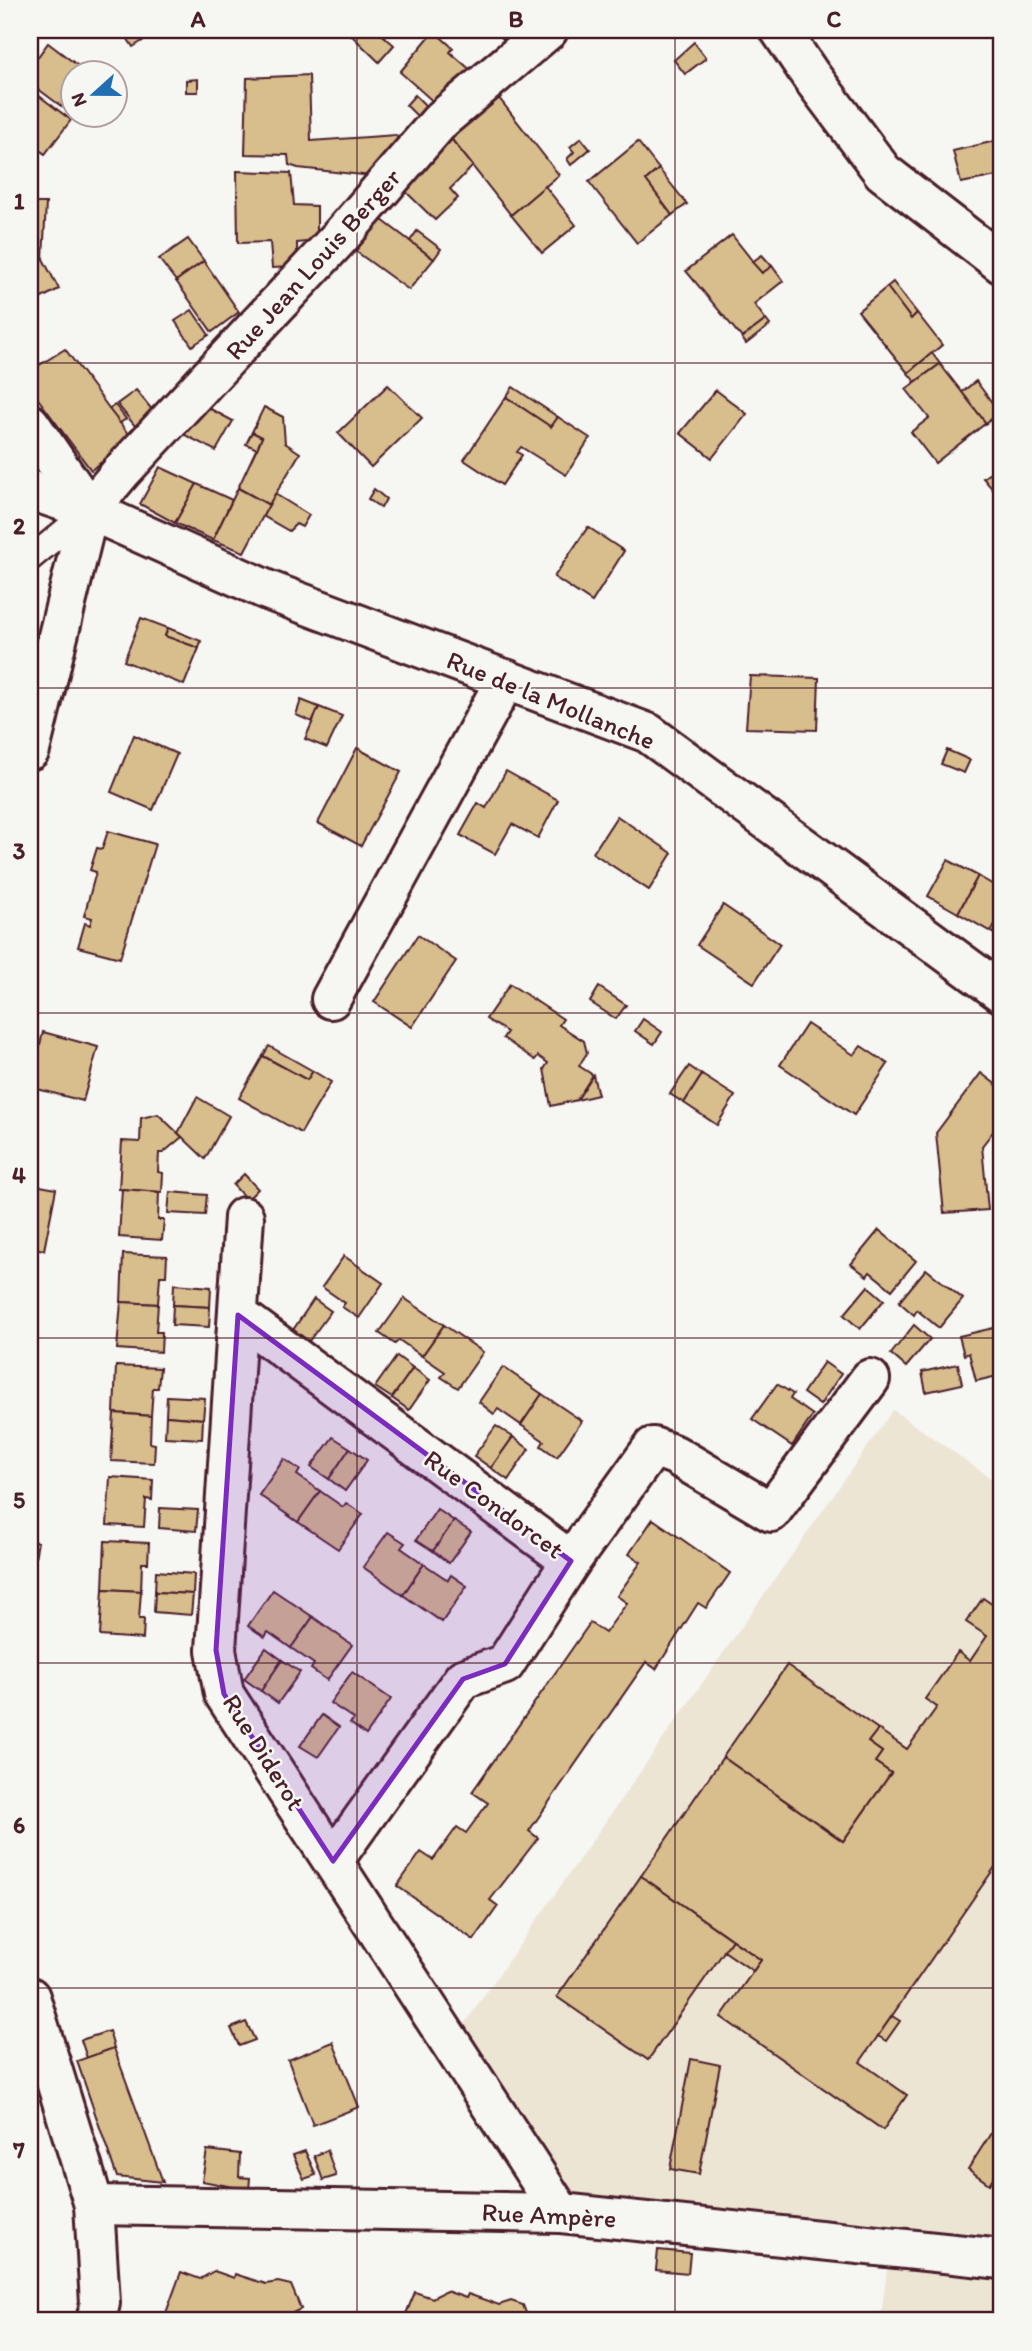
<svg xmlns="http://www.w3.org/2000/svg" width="1032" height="2351" viewBox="0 0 1032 2351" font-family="Itim,sans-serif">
<rect width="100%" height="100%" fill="#f6f6f2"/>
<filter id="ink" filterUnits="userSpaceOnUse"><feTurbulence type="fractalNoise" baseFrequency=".0143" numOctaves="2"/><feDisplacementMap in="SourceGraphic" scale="14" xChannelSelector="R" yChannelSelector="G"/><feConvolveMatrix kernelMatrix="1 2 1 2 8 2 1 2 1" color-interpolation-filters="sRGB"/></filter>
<g filter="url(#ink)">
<!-- built -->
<polygon fill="#ede5d4" points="893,1410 1002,1486 1002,2321 880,2321 892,2234 518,2186 444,2053"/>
<!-- building -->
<g fill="#d8bd8d" stroke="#4a1f2b" stroke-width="2">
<polygon points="122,30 160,30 133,47"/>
<polygon points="352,30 377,30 394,45 379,62 349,33"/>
<polygon points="494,30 520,30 506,42"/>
<polygon points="947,30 972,30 951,40"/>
<polygon points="434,31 453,48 450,52 473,72 438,106 400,72"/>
<polygon points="694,42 706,58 685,74 674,60"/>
<polygon points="48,43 89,74 74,74 74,98 65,109 30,83 30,59 34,62"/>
<polygon points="309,75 311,141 396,135 400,145 372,176 298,168 289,165 288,155 245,154 247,78"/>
<polygon points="198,79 198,92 186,92 186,80"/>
<polygon points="30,89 71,120 45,154 30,143"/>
<polygon points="495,93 559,175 511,215 448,135"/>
<polygon points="415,95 430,110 421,120 406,105"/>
<polygon points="448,135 473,166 450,189 458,198 435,220 402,188"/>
<polygon points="581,138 590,149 571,165 567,159 574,152 570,147"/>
<polygon points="995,141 1002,175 961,183 953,151"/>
<polygon points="638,142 659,169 646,180 672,215 637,243 589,182"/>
<polygon points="659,169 687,204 672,215 646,180"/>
<polygon points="237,171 291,173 294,205 317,206 317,241 297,243 297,262 291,267 272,268 270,242 238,243"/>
<polygon points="545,186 576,225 542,253 511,215"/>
<polygon points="30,203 46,203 43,259 59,289 30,304"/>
<polygon points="378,217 434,259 409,290 354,250"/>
<polygon points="417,231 441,249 434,259 410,241"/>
<polygon points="732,235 762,273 772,266 783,281 754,304 766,320 742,338 686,271"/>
<polygon points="188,239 204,261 176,281 159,259"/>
<polygon points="762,255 772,266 762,273 752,262"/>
<polygon points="204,261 239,312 212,332 176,281"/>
<polygon points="893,282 917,313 911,319 887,287"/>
<polygon points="887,287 911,319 917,313 942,345 908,373 858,311"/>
<polygon points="192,310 209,335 192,346 175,321"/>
<polygon points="766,320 770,325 746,344 742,338"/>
<polygon points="65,349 132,439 91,470 30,388 30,371"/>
<polygon points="932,353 940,364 915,382 908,373"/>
<polygon points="940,364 986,423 935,463 911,432 929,418 906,389"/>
<polygon points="976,381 999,412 986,423 962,392"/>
<polygon points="388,385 422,418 371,467 338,433"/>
<polygon points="513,387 558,417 551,427 506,397"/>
<polygon points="136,390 154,412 135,426 117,404"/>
<polygon points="716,390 747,414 712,458 680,433"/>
<polygon points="506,397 551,427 558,417 590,438 566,475 521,447 517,452 522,455 502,485 464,460"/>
<polygon points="201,404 233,421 216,451 181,433"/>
<polygon points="115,405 126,419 120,423 109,409"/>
<polygon points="264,407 283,417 285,443 300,453 269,505 238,488 262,437 252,432"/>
<polygon points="252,432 262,437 257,449 246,444"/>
<polygon points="1002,465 1002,500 983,478"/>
<polygon points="160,467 197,484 175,523 140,504"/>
<polygon points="197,484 232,500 213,540 175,523"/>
<polygon points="238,488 269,505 244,552 213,540"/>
<polygon points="374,489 386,499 381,508 368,499"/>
<polygon points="275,494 309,515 302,527 296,524 289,531 263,516"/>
<polygon points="588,527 624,551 592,602 554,577"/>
<polygon points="141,618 168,628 165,636 199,648 184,685 124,661"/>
<polygon points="168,628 201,641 199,648 165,636"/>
<polygon points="750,676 819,678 817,730 746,728"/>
<polygon points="301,700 319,707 312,722 296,715"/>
<polygon points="319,707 342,716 327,748 305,739"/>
<polygon points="134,735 177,754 153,810 111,792"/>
<polygon points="357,748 401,772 361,846 318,823"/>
<polygon points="947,750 970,760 964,773 941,764"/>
<polygon points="506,771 558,800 538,838 512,824 495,854 460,835 478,803 486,808"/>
<polygon points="1001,801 1002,801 1002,828 993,825"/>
<polygon points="617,816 672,853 649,890 593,853"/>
<polygon points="108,831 155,844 120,958 78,947 85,923 90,925 92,918 84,916 96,872 90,870 97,848 102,849"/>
<polygon points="948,860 978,876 958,913 928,896"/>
<polygon points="978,876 1002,890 1002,912 991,932 958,913"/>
<polygon points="723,905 780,944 754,983 697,945"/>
<polygon points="1002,912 1002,939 991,932"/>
<polygon points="418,935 456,961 412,1027 374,1002"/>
<polygon points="510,984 563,1019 559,1025 584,1041 587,1053 579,1066 593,1075 577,1100 551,1106 544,1069 548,1063 538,1056 535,1060 503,1038 507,1032 486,1019"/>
<polygon points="599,987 626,1005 616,1019 590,1002"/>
<polygon points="643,1019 662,1032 654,1044 635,1031"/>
<polygon points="807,1024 854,1055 861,1046 888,1064 854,1115 780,1065"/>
<polygon points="43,1032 98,1047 83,1101 30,1087"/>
<polygon points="269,1046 313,1071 307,1080 263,1056"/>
<polygon points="263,1056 307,1080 313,1071 331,1082 301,1133 239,1098"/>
<polygon points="689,1066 702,1075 684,1103 670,1094"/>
<polygon points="981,1073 1002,1089 1002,1120 982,1146 988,1210 944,1213 936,1133"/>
<polygon points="593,1075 598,1095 577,1100"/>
<polygon points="702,1075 735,1096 717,1125 684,1103"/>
<polygon points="197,1097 229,1116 205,1159 178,1133"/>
<polygon points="158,1114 182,1137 163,1153 159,1153 158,1172 163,1173 162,1192 119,1189 122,1141 140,1142 141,1118"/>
<polygon points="244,1174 258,1189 247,1200 233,1185"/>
<polygon points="30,1184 56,1189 44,1250 30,1247"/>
<polygon points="122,1189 159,1192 158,1220 164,1220 162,1240 119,1237"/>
<polygon points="170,1192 207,1195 205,1215 168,1213"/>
<polygon points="879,1230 916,1261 892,1290 870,1272 867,1276 851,1264"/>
<polygon points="123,1254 167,1256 166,1276 160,1276 158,1304 121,1302"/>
<polygon points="344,1256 383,1283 359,1318 342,1307 345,1303 322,1287"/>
<polygon points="926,1269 963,1299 939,1328 917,1310 914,1315 899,1302"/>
<polygon points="174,1284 211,1287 210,1307 173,1305"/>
<polygon points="868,1286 884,1300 860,1329 844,1315"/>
<polygon points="404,1298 444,1325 422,1356 399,1340 395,1344 379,1333"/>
<polygon points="314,1299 331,1311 309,1341 293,1330"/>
<polygon points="121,1302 158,1304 156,1332 162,1332 161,1352 117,1349"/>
<polygon points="173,1305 210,1307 209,1327 172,1325"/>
<polygon points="444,1325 483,1352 458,1388 441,1377 445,1372 422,1356"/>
<polygon points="914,1325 930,1339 906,1367 891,1354"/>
<polygon points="1002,1326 1002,1375 976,1381 969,1353 964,1355 959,1336"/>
<polygon points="397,1356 413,1368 392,1398 375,1387"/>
<polygon points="824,1362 841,1374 820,1405 803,1393"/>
<polygon points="958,1364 962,1384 926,1392 922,1372"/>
<polygon points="116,1366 160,1368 158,1388 153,1388 151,1416 114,1413"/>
<polygon points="503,1367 542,1394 521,1425 498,1409 494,1414 479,1402"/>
<polygon points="413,1368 430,1380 409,1410 392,1398"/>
<polygon points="777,1384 793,1394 790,1399 813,1415 792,1446 752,1419"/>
<polygon points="542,1394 582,1421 557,1457 541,1446 544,1441 521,1425"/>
<polygon points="167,1396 205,1398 203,1419 166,1416"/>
<polygon points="114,1413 151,1416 150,1443 155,1444 154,1463 111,1461"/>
<polygon points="166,1416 203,1419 202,1439 165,1437"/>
<polygon points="496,1426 513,1437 491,1468 474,1456"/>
<polygon points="333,1437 350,1448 329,1479 311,1467"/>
<polygon points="513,1437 529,1449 508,1480 491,1468"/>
<polygon points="350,1448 367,1460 345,1491 329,1479"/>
<polygon points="284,1459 300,1470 297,1475 320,1491 298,1522 259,1495"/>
<polygon points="110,1477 153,1480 152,1500 146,1499 144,1527 107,1525"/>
<polygon points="320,1491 343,1507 346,1503 363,1514 338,1549 298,1522"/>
<polygon points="160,1508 198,1510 196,1531 159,1528"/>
<polygon points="437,1509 454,1521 433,1551 416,1540"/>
<polygon points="653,1519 730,1573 706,1608 698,1603 656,1669 646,1662 529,1831 538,1838 490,1900 498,1906 474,1940 397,1886 421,1852 433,1860 457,1827 466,1833 488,1803 472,1792 590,1623 605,1633 627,1603 617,1596 641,1562 629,1554"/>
<polygon points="454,1521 471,1532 449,1563 433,1551"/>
<polygon points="388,1532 405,1543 401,1548 424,1564 403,1595 363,1567"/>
<polygon points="30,1541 38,1542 32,1574 30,1574"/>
<polygon points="105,1541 149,1543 148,1563 142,1563 141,1591 103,1589"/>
<polygon points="424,1564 448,1580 451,1575 467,1586 442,1622 403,1595"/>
<polygon points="156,1571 194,1574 193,1594 155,1592"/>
<polygon points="103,1589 141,1591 139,1619 144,1619 143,1639 100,1636"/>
<polygon points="273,1590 313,1617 291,1648 268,1632 265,1637 248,1626"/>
<polygon points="155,1592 193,1594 191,1615 154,1612"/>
<polygon points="983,1598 1002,1611 1002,1857 860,2062 907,2095 883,2130 721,2017 761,1960 641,1876 723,1757 843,1841 891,1773 875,1762 882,1752 868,1742 878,1729 907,1749 937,1707 925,1699 958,1652 970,1661 987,1636 966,1622"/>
<polygon points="313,1617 352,1645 327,1680 311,1669 314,1664 291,1648"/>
<polygon points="266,1648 282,1660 261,1691 244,1679"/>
<polygon points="282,1660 300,1672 278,1703 261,1691"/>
<polygon points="787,1665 878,1729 868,1742 882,1752 875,1762 891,1773 843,1841 723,1757"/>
<polygon points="352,1672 391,1699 366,1735 350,1723 354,1719 330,1703"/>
<polygon points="322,1715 339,1727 318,1757 300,1746"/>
<polygon points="641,1876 732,1940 648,2060 557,1997"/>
<polygon points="732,1940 761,1960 753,1971 724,1951"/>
<polygon points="892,2016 900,2021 886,2041 878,2036"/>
<polygon points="246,2022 255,2040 239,2046 231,2028"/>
<polygon points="109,2031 114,2048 87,2058 81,2040"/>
<polygon points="333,2042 359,2107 313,2125 288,2060"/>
<polygon points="114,2048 163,2182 117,2177 77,2061"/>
<polygon points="691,2059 720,2065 699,2174 670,2169"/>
<polygon points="1002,2116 1002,2164 989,2184 968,2169"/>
<polygon points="207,2150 240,2154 239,2177 250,2178 249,2190 202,2181"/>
<polygon points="327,2150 336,2176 323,2180 314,2156"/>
<polygon points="305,2151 316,2175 304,2179 293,2155"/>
<polygon points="658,2250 690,2253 688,2273 656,2270"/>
<polygon points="214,2271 234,2278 235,2274 266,2284 278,2282 291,2285 301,2309 280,2319 281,2321 170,2321 166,2313 181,2272 200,2279"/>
<polygon points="446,2291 466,2298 468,2294 499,2305 511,2301 523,2305 529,2321 403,2321 415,2292 432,2298"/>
</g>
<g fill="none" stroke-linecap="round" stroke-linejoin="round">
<defs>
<polyline id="lane" points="30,559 89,510"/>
<g id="street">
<polyline points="780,30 811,76 883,172 1002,264"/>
<polyline points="30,424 89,510"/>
<polyline points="30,750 89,510 122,471 339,238 441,120 548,30"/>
<polyline points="331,999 506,679"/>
<polyline points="244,1217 216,1650 224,1694 561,2213"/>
<polyline points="238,1315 571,1561 505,1664 463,1679 333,1861"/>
<polyline points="571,1561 653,1447 675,1455 771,1512 870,1379"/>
<polyline points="30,1997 94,2205 100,2303 96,2321"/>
<polyline points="94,2205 561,2213 1002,2259"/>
</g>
<polyline id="secondary" points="30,490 89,510 267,590 648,733 1002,993"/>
</defs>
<!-- lane casing -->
<use href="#lane" stroke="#4a1f2b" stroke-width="28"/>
<!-- street casing -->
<use href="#street" stroke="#4a1f2b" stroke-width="44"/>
<!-- secondary casing -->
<use href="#secondary" stroke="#4a1f2b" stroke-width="44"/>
<!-- lane -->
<use href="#lane" stroke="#f6f6f2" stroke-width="23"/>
<!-- street -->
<use href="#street" stroke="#f6f6f2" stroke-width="38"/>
<!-- secondary -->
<use href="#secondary" stroke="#f6f6f2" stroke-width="38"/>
</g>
</g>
<!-- marked area -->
<path fill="#7b2cbf" fill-opacity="0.2" stroke="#7b2cbf" stroke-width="5" stroke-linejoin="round" d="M238 1315 571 1561 505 1664 463 1679 333 1861 224 1694 216 1650Z"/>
<!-- grid -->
<path fill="none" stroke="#4a1f2b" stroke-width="2" stroke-opacity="0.55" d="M357 30V2321M675 30V2321M30 363H1002M30 688H1002M30 1013H1002M30 1338H1002M30 1663H1002M30 1988H1002"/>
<g text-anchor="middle" stroke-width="5" stroke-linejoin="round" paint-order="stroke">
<!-- street labels -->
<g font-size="26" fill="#4a1f2b" stroke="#f6f6f2">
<text transform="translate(313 264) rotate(-48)" y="9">Rue Jean Louis Berger</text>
<text transform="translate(551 700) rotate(22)" y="9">Rue de la Mollanche</text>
<text transform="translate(494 1504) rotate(36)" y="9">Rue Condorcet</text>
<text transform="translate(264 1752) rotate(58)" y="9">Rue Diderot</text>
<text transform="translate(549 2215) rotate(3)" y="9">Rue Ampère</text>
</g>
</g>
<!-- margin -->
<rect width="1032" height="2351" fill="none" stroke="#f6f6f2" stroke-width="77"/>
<!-- north arrow -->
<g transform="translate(94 94) rotate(249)"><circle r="33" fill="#f6f6f2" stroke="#b1a0a2" stroke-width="2"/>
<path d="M0-5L12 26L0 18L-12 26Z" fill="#1f6fb2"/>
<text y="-10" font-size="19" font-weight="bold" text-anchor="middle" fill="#4a1f2b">N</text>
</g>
<rect x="38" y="38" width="955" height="2274" fill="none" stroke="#4a1f2b" stroke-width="2.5"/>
<g font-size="23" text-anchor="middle" font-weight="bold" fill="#4a1f2b">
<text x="198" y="27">A</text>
<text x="516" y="27">B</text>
<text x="834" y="27">C</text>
<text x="19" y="209">1</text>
<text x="19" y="534">2</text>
<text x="19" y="859">3</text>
<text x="19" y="1183">4</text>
<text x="19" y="1508">5</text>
<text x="19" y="1833">6</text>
<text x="19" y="2158">7</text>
</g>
</svg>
